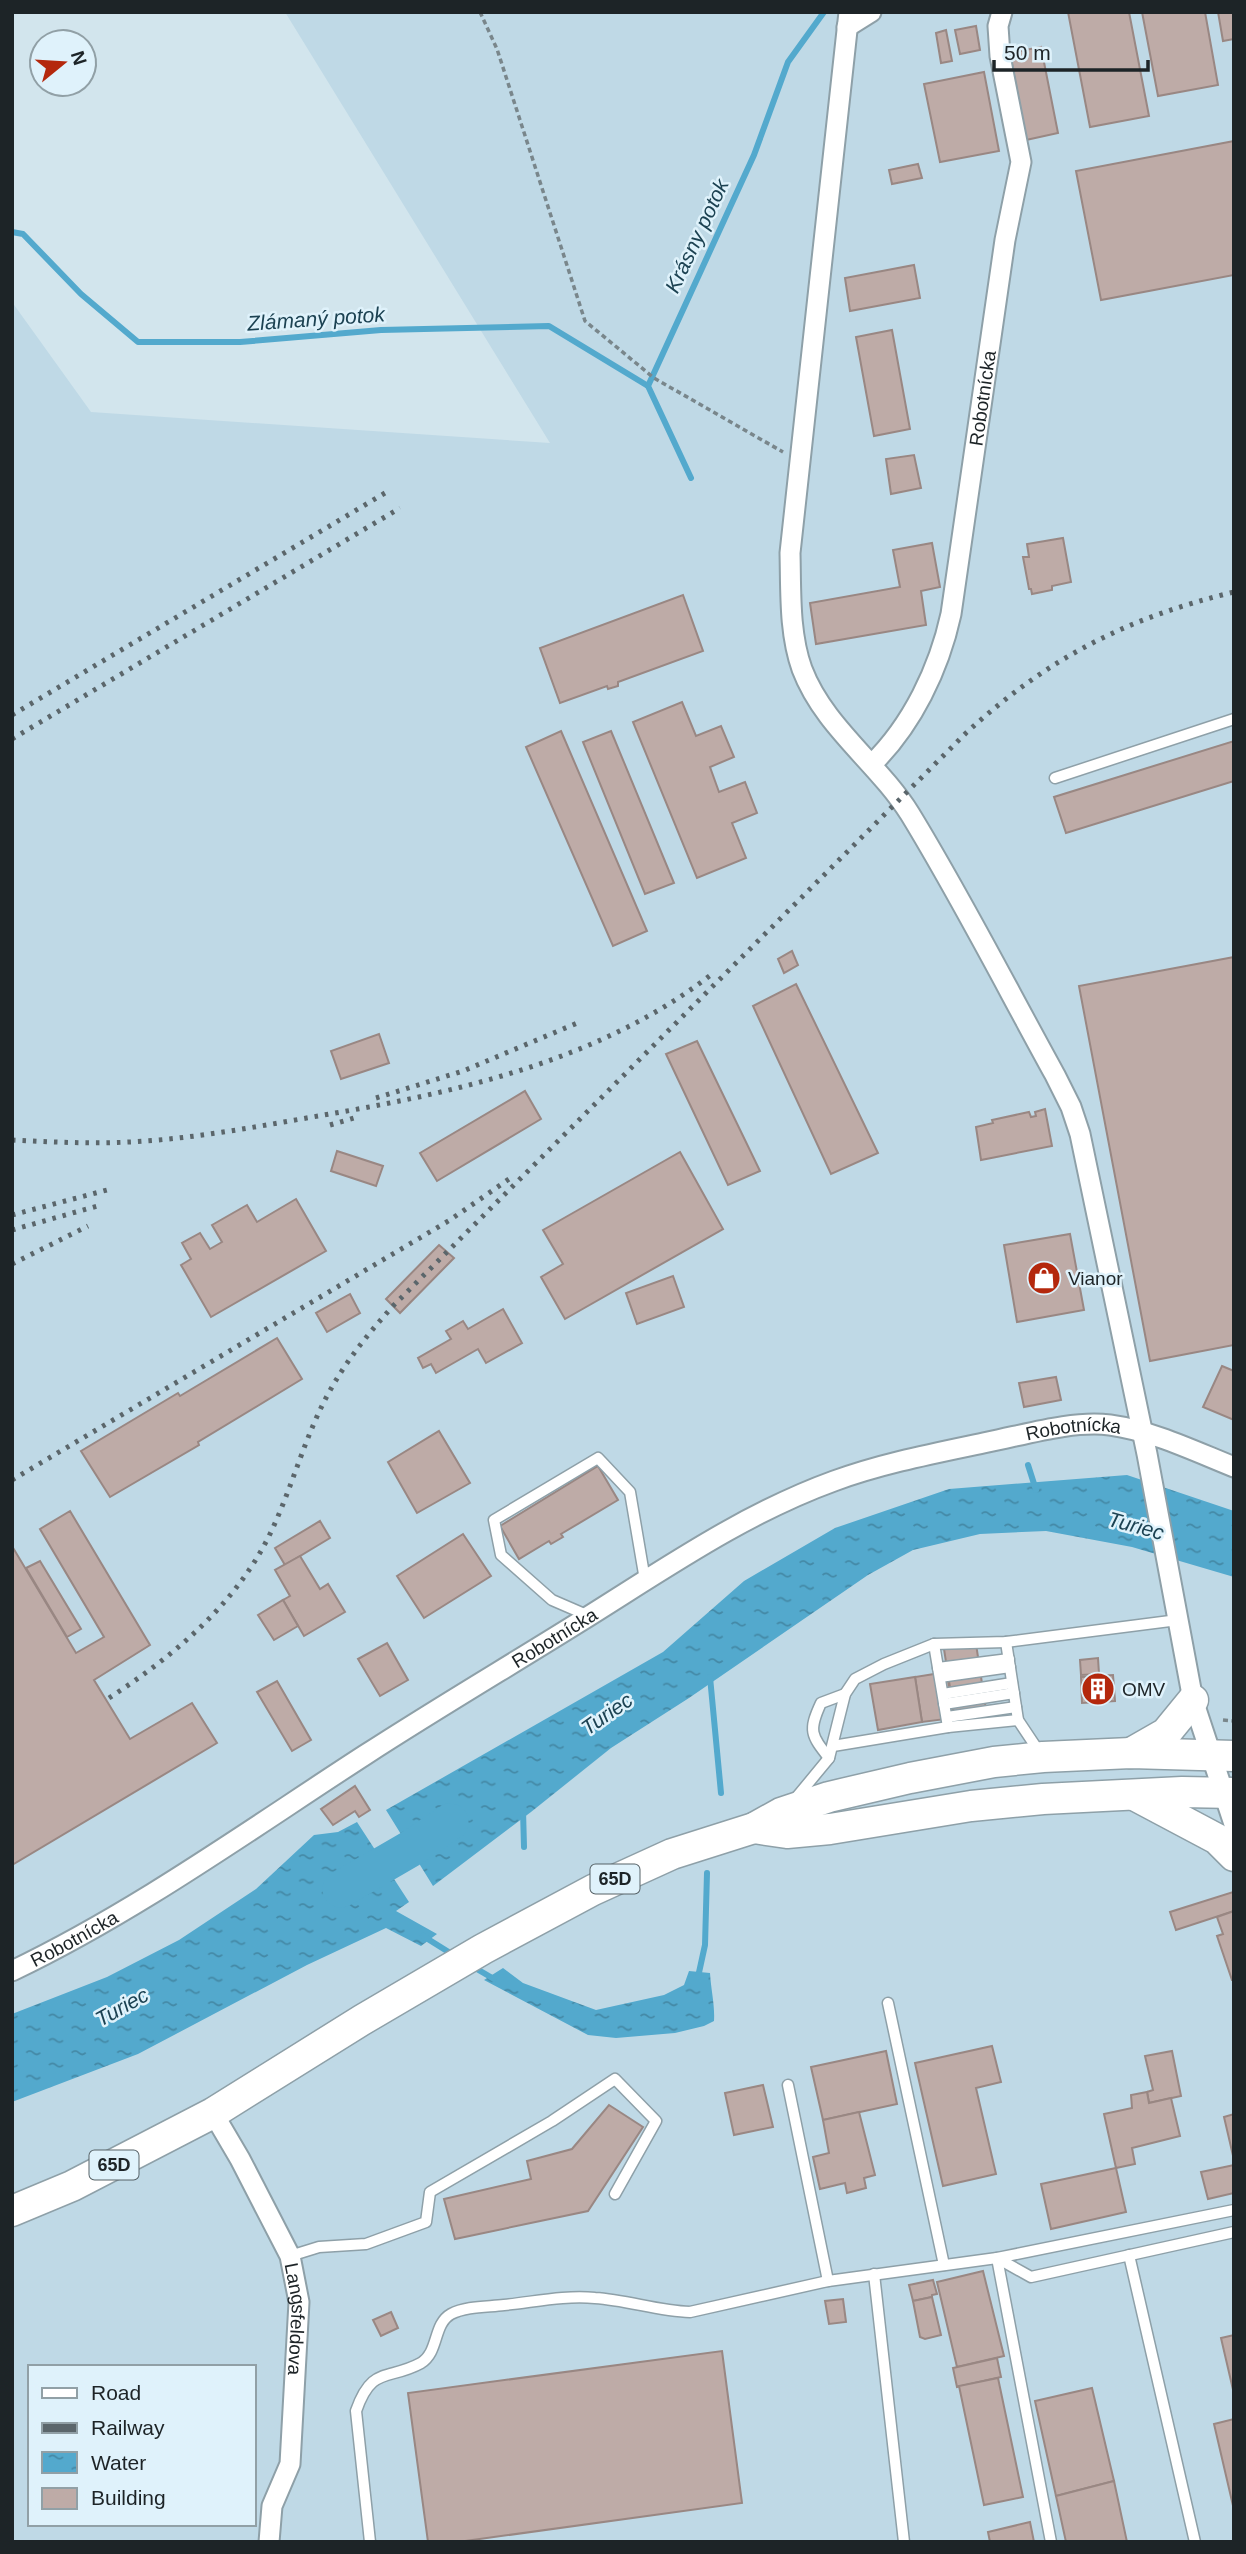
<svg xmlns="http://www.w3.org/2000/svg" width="1246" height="2554" viewBox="0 0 1246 2554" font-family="Helvetica,sans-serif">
<defs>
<pattern id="water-ripples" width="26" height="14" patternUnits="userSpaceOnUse" patternTransform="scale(1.75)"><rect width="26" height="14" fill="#53a9cd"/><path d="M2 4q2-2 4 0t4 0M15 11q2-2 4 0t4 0" fill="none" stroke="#4489a6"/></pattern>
</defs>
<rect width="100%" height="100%" fill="#d2e5ed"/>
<!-- built -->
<path fill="#bfd9e6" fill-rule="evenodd" d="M285 12H1234V2542H12V302L91 412 550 443ZM30 2367H254V2524H30Z"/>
<!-- water -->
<g fill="url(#water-ripples)">
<polygon points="1127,1475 1234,1511 1234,1577 1132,1547 1046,1531 980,1534 913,1550 868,1575 689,1698 611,1748 531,1812 433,1886 386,1810 663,1652 744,1581 835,1528 949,1489"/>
<polygon points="357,1822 409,1902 396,1911 437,1934 421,1946 386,1928 307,1965 138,2054 12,2102 12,2014 107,1977 179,1940 256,1889 314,1835 338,1832"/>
<path d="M503 1968 523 1983 596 2010 664 1995 684 1985 689 1971 710 1973C711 1990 715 2005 714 2021L704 2026 675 2033 616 2038 588 2035 484 1980Z"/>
</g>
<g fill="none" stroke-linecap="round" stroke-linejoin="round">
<!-- stream -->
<g stroke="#53a9cd" stroke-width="6">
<polyline points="12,232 23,234 81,294 138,342 240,342 381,330 549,326 648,386"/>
<polyline points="691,478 648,386 754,155 788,62 824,12"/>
<polyline points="1028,1465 1036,1490"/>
<polyline points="710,1677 721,1793"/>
<polyline points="523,1810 524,1847"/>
<polyline points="423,1936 455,1956"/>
<polyline points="470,1965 494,1979"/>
<polyline points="698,1977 705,1945 707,1873"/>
</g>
<!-- river -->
<polyline stroke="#53a9cd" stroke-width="37" points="341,1889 410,1849 450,1822"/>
</g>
<!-- building -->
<g fill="#beaba7" stroke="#998783" stroke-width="2">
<polygon points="1068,12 1129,12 1149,116 1090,127"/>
<polygon points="1142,12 1205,12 1218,85 1158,96"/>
<polygon points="1218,12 1234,12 1234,39 1223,41"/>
<polygon points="976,26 980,50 960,54 955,30"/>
<polygon points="946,30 952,61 941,63 936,33"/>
<polygon points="1041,47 1058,133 1026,140 1010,53"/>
<polygon points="984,72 999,151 940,162 924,84"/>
<polygon points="1234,141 1234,275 1101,300 1076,171"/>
<polygon points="918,164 922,178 892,184 889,170"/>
<polygon points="914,265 920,298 850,311 845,278"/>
<polygon points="892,330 910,429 874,436 856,337"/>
<polygon points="914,455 921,488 891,494 886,459"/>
<polygon points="1063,538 1071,582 1052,586 1052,590 1032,594 1031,589 1029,589 1023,557 1029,557 1027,544"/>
<polygon points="932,543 940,587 921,591 926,625 816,644 810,603 900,587 893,550"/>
<polygon points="683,595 703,651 618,682 618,686 608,689 607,686 560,703 540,648"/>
<polygon points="682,702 696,736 721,726 734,757 710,767 719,792 745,782 757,813 732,823 746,858 697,878 633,722"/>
<polygon points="561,731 647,931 613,946 526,747"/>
<polygon points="611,731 674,883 645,894 583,742"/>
<polygon points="1234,741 1234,781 1066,833 1054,797"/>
<polygon points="792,951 798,965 784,973 778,959"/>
<polygon points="1234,957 1234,1345 1150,1361 1079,986"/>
<polygon points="796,984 878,1153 831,1174 753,1006"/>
<polygon points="379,1034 389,1063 341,1079 331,1051"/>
<polygon points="697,1041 760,1171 728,1185 666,1054"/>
<polygon points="525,1091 541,1119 437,1181 420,1153"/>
<polygon points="1045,1109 1052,1146 981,1160 976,1127 993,1123 992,1120 1029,1112 1031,1117 1036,1116 1035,1112"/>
<polygon points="337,1151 383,1166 376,1186 331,1171"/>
<polygon points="680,1152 723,1229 565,1319 541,1277 563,1264 543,1230"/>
<polygon points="296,1199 326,1251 211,1317 181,1265 191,1259 182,1243 200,1233 210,1249 222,1242 212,1225 247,1205 257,1222"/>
<polygon points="1070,1234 1084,1310 1017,1322 1004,1245"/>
<polygon points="439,1245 454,1258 400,1313 386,1299"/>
<polygon points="673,1276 684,1307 637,1324 626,1293"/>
<polygon points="350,1294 360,1313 327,1332 316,1313"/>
<polygon points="503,1309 522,1343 486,1363 478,1349 436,1373 431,1364 423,1368 418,1358 451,1339 446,1331 463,1321 468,1329"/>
<polygon points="277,1338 302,1379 198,1442 199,1445 110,1497 81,1451 178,1393 180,1396"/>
<polygon points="1222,1366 1234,1371 1234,1420 1203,1407"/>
<polygon points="1056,1377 1061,1400 1024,1407 1019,1383"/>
<polygon points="439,1431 470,1483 417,1513 388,1462"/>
<polygon points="598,1466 618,1500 561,1534 563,1537 551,1544 549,1541 519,1559 500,1526"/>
<polygon points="70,1511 150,1645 94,1680 130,1739 192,1703 217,1743 12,1865 12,1546 76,1653 104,1637 40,1529"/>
<polygon points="320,1521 330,1538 285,1565 275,1548"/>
<polygon points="463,1534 491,1576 424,1618 397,1576"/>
<polygon points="300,1556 320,1589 328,1584 345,1612 304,1636 283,1600 290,1596 275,1570"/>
<polygon points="40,1561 81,1629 67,1637 26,1568"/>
<polygon points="283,1600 298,1626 274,1640 258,1615"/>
<polygon points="387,1643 408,1680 380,1696 358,1659"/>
<polygon points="976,1644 987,1716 955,1720 944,1649"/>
<polygon points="1098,1658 1099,1674 1081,1675 1080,1660"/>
<polygon points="947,1672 954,1718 922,1722 915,1677"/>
<polygon points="1113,1675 1115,1701 1082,1703 1081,1677"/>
<polygon points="915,1677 922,1722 878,1730 870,1684"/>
<polygon points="277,1681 311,1740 292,1751 257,1692"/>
<polygon points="355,1786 370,1810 359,1817 355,1811 333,1825 321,1809"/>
<polygon points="1233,1892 1234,1911 1176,1930 1170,1912"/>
<polygon points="1234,1911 1234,1980 1232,1980 1217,1936 1223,1934 1217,1917"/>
<polygon points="992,2046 1001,2082 976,2088 996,2174 943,2186 915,2063"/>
<polygon points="886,2051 897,2104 823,2120 811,2067"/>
<polygon points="1172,2051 1181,2096 1149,2103 1147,2092 1153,2090 1145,2056"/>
<polygon points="763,2085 773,2127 734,2135 725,2093"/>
<polygon points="1147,2092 1149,2103 1171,2098 1180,2136 1132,2148 1135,2164 1116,2168 1104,2114 1132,2108 1131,2095"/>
<polygon points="609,2105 643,2127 588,2211 455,2239 444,2199 531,2179 527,2161 572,2149"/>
<polygon points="859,2112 875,2175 864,2178 866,2188 847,2193 845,2183 820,2189 813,2157 829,2153 823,2120"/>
<polygon points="1234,2114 1234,2160 1224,2117"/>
<polygon points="1234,2165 1234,2193 1208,2199 1201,2172"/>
<polygon points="1116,2168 1126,2212 1051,2229 1041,2184"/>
<polygon points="983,2271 1004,2356 957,2367 937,2282"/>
<polygon points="933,2280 937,2294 932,2295 932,2297 913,2301 909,2285"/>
<polygon points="932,2297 941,2335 925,2339 920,2337 913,2301"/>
<polygon points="843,2299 846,2322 829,2324 825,2301"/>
<polygon points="391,2312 398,2328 381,2336 373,2320"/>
<polygon points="1234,2335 1234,2394 1221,2338"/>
<polygon points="722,2351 742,2503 458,2542 428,2542 408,2393"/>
<polygon points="997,2358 1001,2377 957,2387 953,2368"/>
<polygon points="998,2378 1023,2497 984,2505 959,2386"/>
<polygon points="1092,2388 1114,2481 1056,2496 1035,2401"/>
<polygon points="1234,2419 1234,2510 1214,2424"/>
<polygon points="1114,2481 1127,2542 1066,2542 1056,2496"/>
<polygon points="1030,2522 1034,2542 990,2542 988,2532"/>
</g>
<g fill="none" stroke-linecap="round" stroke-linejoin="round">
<defs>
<g id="service">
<polyline points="1055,778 1234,719"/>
<polyline points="589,1616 552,1600 501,1555 494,1520 598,1458 630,1492 645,1580"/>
<polyline points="1006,1642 1018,1720 1040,1753"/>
<polyline points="934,1644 948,1727"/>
<polyline points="938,1668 1009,1659"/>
<polyline points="940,1677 1010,1667"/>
<polyline points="943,1694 1012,1683"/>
<polyline points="944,1704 1014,1693"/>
<polyline points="947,1717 1016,1707"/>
<polyline points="833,1746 948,1727 1018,1720"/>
<path d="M829 1758C811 1735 808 1731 821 1703L845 1694"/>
<polyline points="796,1798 829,1758 845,1694 855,1679 884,1664 934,1644 1006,1642 1178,1620"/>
<polyline points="888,2003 944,2265"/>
<polyline points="788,2085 828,2281"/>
<polyline points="1129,2255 1195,2542"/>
<polyline points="290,2256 319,2247 366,2244 426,2222 430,2192 552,2121 615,2079 656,2121 615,2194"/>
<polyline points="874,2274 904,2542"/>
<path d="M370 2542 356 2411C372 2365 388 2381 421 2363 439 2352 433 2324 451 2314 466 2306 488 2307 504 2305 534 2302 565 2295 595 2298 627 2300 658 2311 690 2312L828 2281 997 2258 1031 2277 1234 2232"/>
<polyline points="1051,2542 997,2258 1234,2210"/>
</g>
<g id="minor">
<path d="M849 12 790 553C791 591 789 633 802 669 824 727 878 763 910 814 962 899 1007 988 1055 1075L1071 1107 1080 1134 1147 1454 1193 1700 1234 1824"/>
<polyline points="847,27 871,12"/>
<path id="s1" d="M872 764C912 725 939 669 951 614L1005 240 1021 162 1000 56 998 26 1002 12"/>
<path id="s2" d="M12 1971C137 1911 249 1830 365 1755 436 1709 509 1666 581 1621 663 1570 743 1514 834 1481 883 1463 936 1453 988 1442 1024 1435 1073 1420 1110 1425 1153 1431 1194 1451 1234 1467"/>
<path id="s3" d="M213 2113 240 2159 290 2256 299 2302 290 2464 272 2506 269 2542"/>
</g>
<g id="primary">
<polyline points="1131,1753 1166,1733 1193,1700"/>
<polyline points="1136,1796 1217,1839 1234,1856"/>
<polyline points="754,1828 787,1833 830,1829 971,1806 1043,1799 1182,1792 1234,1793"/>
<polyline points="12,2211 72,2186 213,2113 362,2020 483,1949 593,1890 672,1854 754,1828 781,1813 829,1797 910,1778 994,1762 1043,1757 1131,1753 1234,1756"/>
</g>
</defs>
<!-- service casing -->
<use href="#service" stroke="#8ea0a8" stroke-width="13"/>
<!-- minor casing -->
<use href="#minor" stroke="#8ea0a8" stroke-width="23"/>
<!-- primary casing -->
<use href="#primary" stroke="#8ea0a8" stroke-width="33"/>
<!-- path -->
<g stroke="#79868b" stroke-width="3.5" stroke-dasharray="5 3.5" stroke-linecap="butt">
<polyline points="480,12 497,49 585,321 654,378 783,452"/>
<polyline points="1223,1720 1234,1721"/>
</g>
<!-- service -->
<use href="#service" stroke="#fff" stroke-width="10"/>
<!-- minor -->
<use href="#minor" stroke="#fff" stroke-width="19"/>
<!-- primary -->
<use href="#primary" stroke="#fff" stroke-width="30"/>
<!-- rail -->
<g stroke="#5b666b" stroke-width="5" stroke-dasharray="3.5 7" stroke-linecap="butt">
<polyline points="12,715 390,490"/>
<polyline points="12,739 400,508"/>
<polyline points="376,1098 463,1071 582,1021"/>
<polyline points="330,1125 354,1118"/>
<path d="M12 1140C51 1142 90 1144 129 1142 192 1139 255 1127 318 1116 455 1093 600 1061 712 974"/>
<polyline points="12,1215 107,1190"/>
<polyline points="12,1230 101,1205"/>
<polyline points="12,1264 88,1226"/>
<polyline points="12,1480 450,1220 509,1179"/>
<path d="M109 1698C172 1657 233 1607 268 1538 291 1492 303 1441 327 1396 345 1362 368 1334 393 1306L966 733C1048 658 1126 618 1234 592"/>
</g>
</g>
<!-- icons -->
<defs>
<symbol id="shop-disc" viewBox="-11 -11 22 22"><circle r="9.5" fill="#b4280d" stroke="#dff2fb"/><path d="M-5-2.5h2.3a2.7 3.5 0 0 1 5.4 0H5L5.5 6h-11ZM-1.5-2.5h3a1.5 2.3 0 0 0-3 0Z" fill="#fff"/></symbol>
<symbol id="building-disc" viewBox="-11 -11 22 22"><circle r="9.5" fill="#b4280d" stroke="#dff2fb"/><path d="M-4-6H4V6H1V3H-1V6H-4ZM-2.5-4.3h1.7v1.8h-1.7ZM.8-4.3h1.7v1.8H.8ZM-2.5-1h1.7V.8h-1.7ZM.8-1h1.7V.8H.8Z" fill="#fff"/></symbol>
</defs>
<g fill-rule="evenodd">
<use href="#shop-disc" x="1025" y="1259" width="38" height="38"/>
<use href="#building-disc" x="1079" y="1670" width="38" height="38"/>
</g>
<g text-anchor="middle" stroke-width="5" stroke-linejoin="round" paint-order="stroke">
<!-- shield labels -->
<g fill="#dff2fb" stroke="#576267" stroke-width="2">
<rect x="590.5" y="1864.5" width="49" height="29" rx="5"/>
<rect x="89.5" y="2150.5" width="49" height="29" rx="5"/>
</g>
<g font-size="18" font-weight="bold" fill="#1d2427">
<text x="615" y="1885">65D</text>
<text x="114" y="2171">65D</text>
</g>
<!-- street labels -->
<g font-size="19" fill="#1d2427" stroke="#dff2fb">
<text dy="7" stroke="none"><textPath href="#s1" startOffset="390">Robotnícka</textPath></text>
<text dy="7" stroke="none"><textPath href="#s2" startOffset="1204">Robotnícka</textPath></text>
<text dy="7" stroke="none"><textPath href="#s2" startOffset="637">Robotnícka</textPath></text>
<text dy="7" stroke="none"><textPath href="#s2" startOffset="70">Robotnícka</textPath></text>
<text dy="7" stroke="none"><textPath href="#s3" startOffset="226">Langsfeldova</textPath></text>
</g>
<!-- poi labels -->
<g font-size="19" fill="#1d2427" stroke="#dff2fb" text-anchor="start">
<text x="1068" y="1285">Vianor</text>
<text x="1122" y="1696">OMV</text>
</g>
<!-- water labels -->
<g font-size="21" font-style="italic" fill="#1c4252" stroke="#dff2fb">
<text transform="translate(697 236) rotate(-65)" y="7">Krásny potok</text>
<text transform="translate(316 319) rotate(-4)" y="7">Zlámaný potok</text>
<text transform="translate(1136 1526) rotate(15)" y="7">Turiec</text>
<text transform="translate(607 1714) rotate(-35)" y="7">Turiec</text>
<text transform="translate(122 2007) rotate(-29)" y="7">Turiec</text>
</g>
</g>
<!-- border -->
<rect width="1246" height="2554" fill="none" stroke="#1d2427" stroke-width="28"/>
<!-- legend -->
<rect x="28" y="2365" width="228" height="161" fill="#dff2fb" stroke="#91a0a6" stroke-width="2"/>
<rect x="42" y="2388" width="35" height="10" fill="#ffffff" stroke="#91a0a6" stroke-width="2"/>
<text x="91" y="2400" font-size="21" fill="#1d2427">Road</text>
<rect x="42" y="2423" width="35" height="10" fill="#5b666b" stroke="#91a0a6" stroke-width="2"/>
<text x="91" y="2435" font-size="21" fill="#1d2427">Railway</text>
<rect x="42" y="2452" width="35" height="21" fill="url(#water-ripples)" stroke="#91a0a6" stroke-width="2"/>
<text x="91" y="2470" font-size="21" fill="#1d2427">Water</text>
<rect x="42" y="2488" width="35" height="21" fill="#beaba7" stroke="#91a0a6" stroke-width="2"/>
<text x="91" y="2505" font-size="21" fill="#1d2427">Building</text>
<!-- north arrow -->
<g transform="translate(63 63) rotate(72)"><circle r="33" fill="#dff2fb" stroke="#91a0a6" stroke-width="2"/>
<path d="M0-5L12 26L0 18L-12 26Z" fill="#b4280d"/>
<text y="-10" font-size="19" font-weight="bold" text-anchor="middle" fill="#1d2427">N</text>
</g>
<!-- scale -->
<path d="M994 60v10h154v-10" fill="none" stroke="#1d2427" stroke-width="3.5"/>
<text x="1004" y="60" font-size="21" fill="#1d2427" stroke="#dff2fb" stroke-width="5" paint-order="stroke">50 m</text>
</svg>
